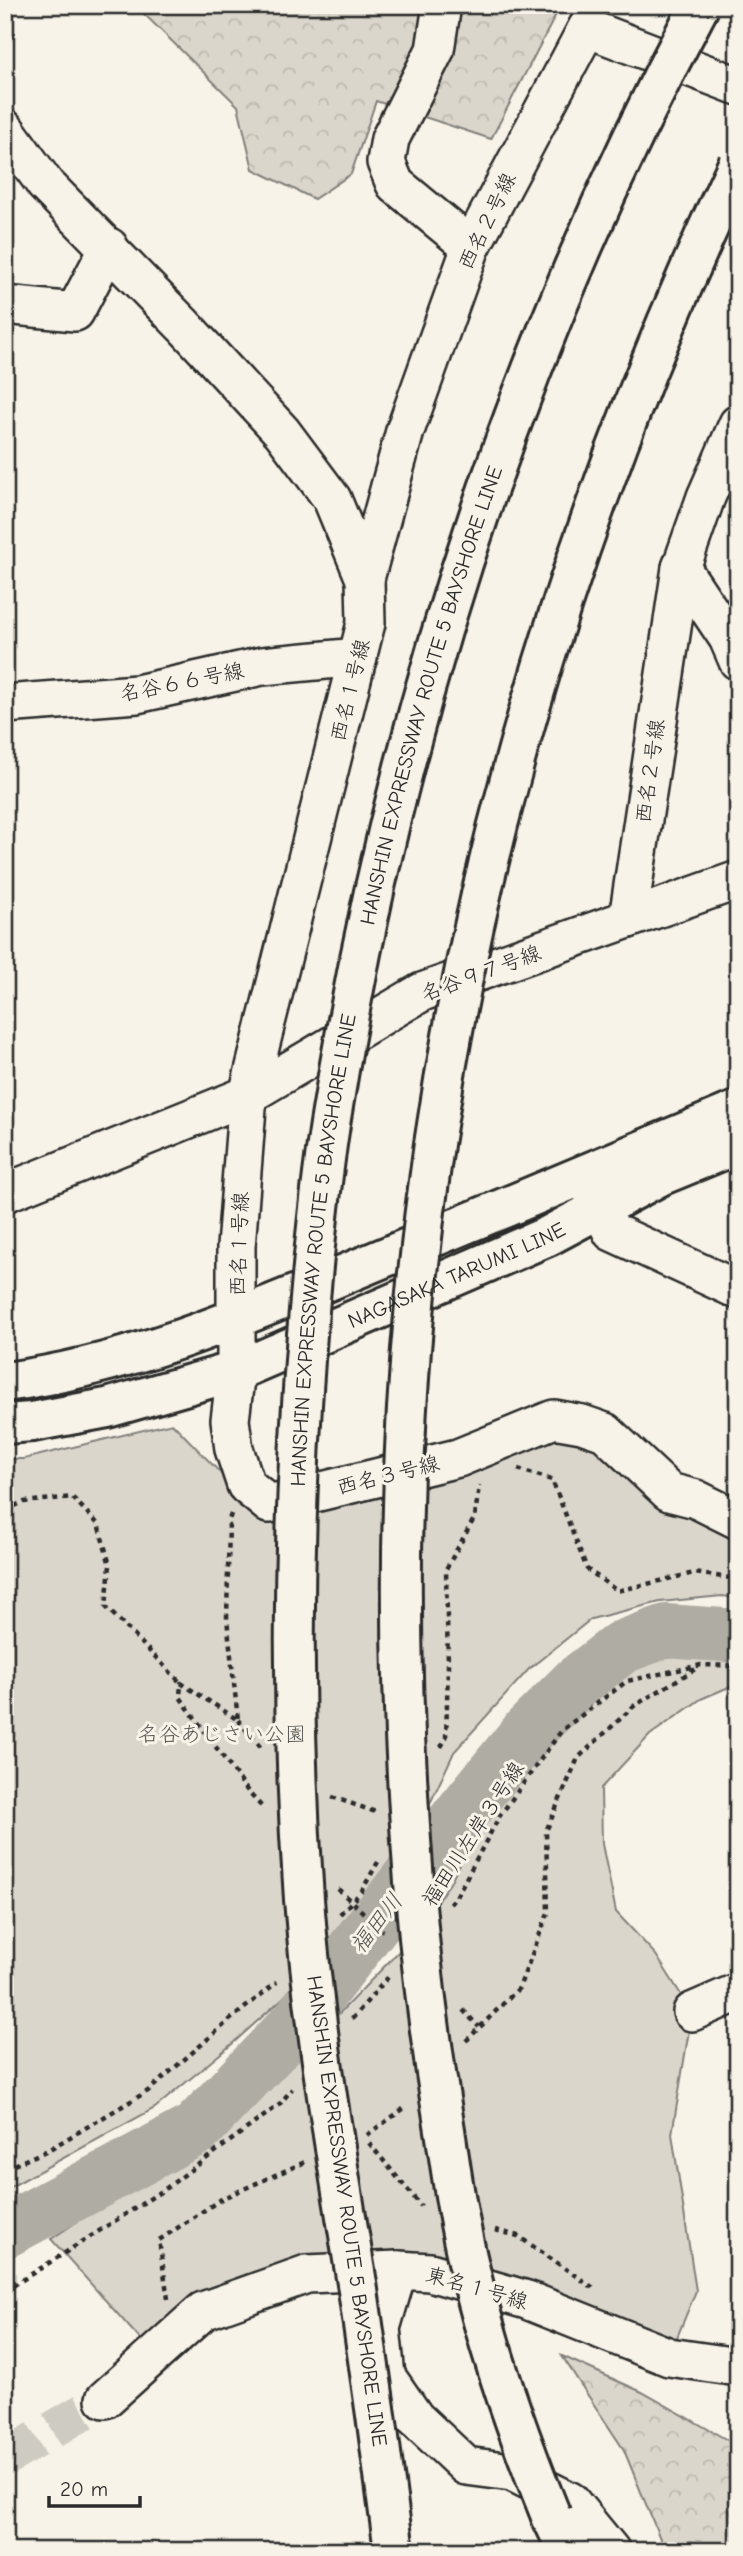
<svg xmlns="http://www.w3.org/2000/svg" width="743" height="2556" viewBox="0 0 743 2556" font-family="'Comic Neue','Klee One',sans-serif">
<defs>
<pattern id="forest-crowns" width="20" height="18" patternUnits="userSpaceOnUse" patternTransform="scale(1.75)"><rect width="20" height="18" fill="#dad6cc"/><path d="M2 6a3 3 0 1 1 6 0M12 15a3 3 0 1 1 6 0" fill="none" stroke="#bbb8af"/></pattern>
</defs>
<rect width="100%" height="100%" fill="#f7f3e8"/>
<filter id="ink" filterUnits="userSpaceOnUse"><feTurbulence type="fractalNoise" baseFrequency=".0143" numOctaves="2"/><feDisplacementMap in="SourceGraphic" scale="14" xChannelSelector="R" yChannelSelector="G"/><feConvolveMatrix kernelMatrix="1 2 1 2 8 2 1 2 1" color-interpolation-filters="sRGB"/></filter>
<g filter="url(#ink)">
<!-- green -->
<g fill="#dad6cc" stroke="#82807c" stroke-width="2">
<polygon points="172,1423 268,1522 464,1473 568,1433 595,1441 738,1532 738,1598 722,1596 660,1602 591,1619 529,1669 454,1752 414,1838 353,1923 283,1998 232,2044 155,2108 5,2190 5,1459 24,1459"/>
<polygon points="738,1647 736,1684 701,1699 650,1735 601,1788 602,1844 616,1912 656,1955 692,2012 672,2134 696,2291 669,2357 527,2300 307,2274 154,2355 51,2239 231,2120 271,2084 405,1945 450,1883 474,1832 533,1750 583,1693 628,1664"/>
</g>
<!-- forest -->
<g fill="url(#forest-crowns)" stroke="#82807c" stroke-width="2">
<polygon points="135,5 561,5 491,139 376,101 351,174 314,199 253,169 238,106"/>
<polygon points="562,2356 642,2392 738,2446 738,2551 665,2551 624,2450"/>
</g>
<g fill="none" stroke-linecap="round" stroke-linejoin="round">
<!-- river -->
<polyline stroke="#afaca4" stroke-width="54" points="5,2231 196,2129 297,2023 415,1870 529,1730 577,1682 622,1647 666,1631 738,1636"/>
<!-- minor-tunnel -->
<polyline stroke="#cecbc2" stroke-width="37" stroke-dasharray="37 18" stroke-linecap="butt" points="5,2458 105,2399"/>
<defs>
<g id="minor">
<polyline points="442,5 435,50 390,139 386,162 395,184 471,247"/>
<polyline points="5,129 45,184 184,326 282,432 332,499 365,579 366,623 248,1095 236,1247 236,1371 230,1420 234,1449 246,1485 269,1504 458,1458 554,1419 582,1424 605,1432 669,1492 696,1499 738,1520"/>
<polyline points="5,305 75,312 109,247"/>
<polyline points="681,568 728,638 738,661"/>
<polyline points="365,579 405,431 471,247 587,28 738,86"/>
<polyline points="5,704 137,694 262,666 358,657"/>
<polyline points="628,919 681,568 706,497 738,424"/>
<polyline points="587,1181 612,1232 738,1290"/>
<polyline points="5,1193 248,1095 422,992 738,880"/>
<polyline points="692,2012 738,1992"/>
<polyline points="398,2270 381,2328 386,2376 415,2418 466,2466 512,2472 570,2501 611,2551"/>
<polyline points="105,2399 203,2311 307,2274 398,2270 430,2272 527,2300 669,2357 738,2367"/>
</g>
<g id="major">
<path d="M5 1382C136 1365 256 1311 376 1261 497 1211 617 1161 738 1110"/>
<path id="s1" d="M5 1424 32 1422 107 1408 236 1371 548 1236 660 1176 738 1144"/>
</g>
<polyline id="highway" points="551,2516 568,2551"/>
</defs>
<!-- minor casing -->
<use href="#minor" stroke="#2b2b2b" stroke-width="42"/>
<!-- major casing -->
<use href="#major" stroke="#2b2b2b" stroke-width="44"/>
<!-- highway casing -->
<use href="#highway" stroke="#2b2b2b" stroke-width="44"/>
<!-- path -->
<g stroke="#2b2b2b" stroke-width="4.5" stroke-dasharray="5 5" stroke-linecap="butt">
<polyline points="518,1469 552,1480 587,1569 617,1591 694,1573 738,1579"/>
<polyline points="5,1510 24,1502 72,1497 98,1524 110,1565 106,1607 181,1683"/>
<polyline points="231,1514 229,1520 227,1619 238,1720 181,1683 180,1697 249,1793 264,1809"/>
<polyline points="238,1720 262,1749"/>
<polyline points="441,1747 446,1738 448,1666 446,1569 475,1517 479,1485"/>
<polyline points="332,1797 376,1812"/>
<polyline points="450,1904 456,1897 499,1817 562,1730 627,1681 701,1665 738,1666"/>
<polyline points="340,1914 361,1892 378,1862"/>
<polyline points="463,2010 479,2027"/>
<polyline points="352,2019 390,1975"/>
<polyline points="466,2041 519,1988 548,1913 546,1831 578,1758 634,1706 697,1668"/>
<polyline points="367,2135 406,2107"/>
<polyline points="369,2143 421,2206"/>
<polyline points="5,2169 48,2150 148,2091 232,2018 277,1982"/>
<polyline points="495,2230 518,2236 595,2289"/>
<polyline points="5,2291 165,2189 279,2105 292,2089"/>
<polyline points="168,2299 159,2240 223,2198 305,2162"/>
</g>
<!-- minor -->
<use href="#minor" stroke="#f7f3e8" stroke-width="37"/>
<!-- major -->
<use href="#major" stroke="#f7f3e8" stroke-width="38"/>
<!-- highway -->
<use href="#highway" stroke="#f7f3e8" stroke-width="38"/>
<defs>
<g id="highway-bridge">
<path d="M551 2516C519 2437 490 2357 471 2274 459 2226 452 2178 445 2130 429 2034 417 1937 411 1840 398 1658 398 1475 416 1293 453 904 570 516 738 164"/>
<path id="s2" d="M394 2551C383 2464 371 2377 358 2290 337 2160 314 2031 304 1899 291 1719 292 1539 305 1360 311 1282 318 1202 330 1124 392 733 512 355 700 5"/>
</g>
</defs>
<!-- highway-bridge casing -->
<use href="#highway-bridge" stroke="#2b2b2b" stroke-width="44" stroke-linecap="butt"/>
<!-- path-bridge -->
<polyline stroke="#2b2b2b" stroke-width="4.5" stroke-dasharray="5 5" stroke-linecap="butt" points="338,1889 383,1931"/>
<!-- highway-bridge -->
<use href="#highway-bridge" stroke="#f7f3e8" stroke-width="38"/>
</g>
</g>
<g text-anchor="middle" stroke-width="6" stroke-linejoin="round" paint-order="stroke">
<!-- street labels -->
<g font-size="21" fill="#2b2b2b" stroke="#f7f3e8">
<text transform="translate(487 221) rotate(-64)" y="7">西名２号線</text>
<text transform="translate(182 682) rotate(-11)" y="7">名谷６６号線</text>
<text transform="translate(350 690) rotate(-76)" y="7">西名１号線</text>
<text dy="7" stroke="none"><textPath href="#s2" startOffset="1876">HANSHIN EXPRESSWAY ROUTE 5 BAYSHORE LINE</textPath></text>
<text transform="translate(650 771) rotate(-82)" y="7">西名２号線</text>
<text transform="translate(481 973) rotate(-20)" y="7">名谷９７号線</text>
<text transform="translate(239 1244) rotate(-88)" y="7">西名１号線</text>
<text dy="7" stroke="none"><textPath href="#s2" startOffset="1309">HANSHIN EXPRESSWAY ROUTE 5 BAYSHORE LINE</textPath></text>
<text dy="7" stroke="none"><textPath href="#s1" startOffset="478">NAGASAKA TARUMI LINE</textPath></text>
<text transform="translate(388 1475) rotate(-14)" y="7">西名３号線</text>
<text transform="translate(473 1834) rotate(-57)" y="7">福田川左岸３号線</text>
<text transform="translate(347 2211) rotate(82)" y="7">HANSHIN EXPRESSWAY ROUTE 5 BAYSHORE LINE</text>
<text transform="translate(477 2288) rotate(16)" y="7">東名１号線</text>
</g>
<!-- park labels -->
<g font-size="21" fill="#575653" stroke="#f7f3e8">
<text x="222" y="1741">名谷あじさい公園</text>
</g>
<!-- water labels -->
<g font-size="23" font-style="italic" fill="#53524f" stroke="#f7f3e8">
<text transform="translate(376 1923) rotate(-52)" y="8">福田川</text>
</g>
</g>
<!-- margin -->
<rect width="743" height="2556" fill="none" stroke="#f7f3e8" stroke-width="28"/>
<rect x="14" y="14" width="715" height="2528" fill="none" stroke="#2b2b2b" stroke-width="2.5" filter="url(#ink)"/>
<!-- scale -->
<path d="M49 2496v10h91v-10" fill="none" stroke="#2b2b2b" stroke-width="3.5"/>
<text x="60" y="2496" font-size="21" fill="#2b2b2b" stroke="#f7f3e8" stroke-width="5" paint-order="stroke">20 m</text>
</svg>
